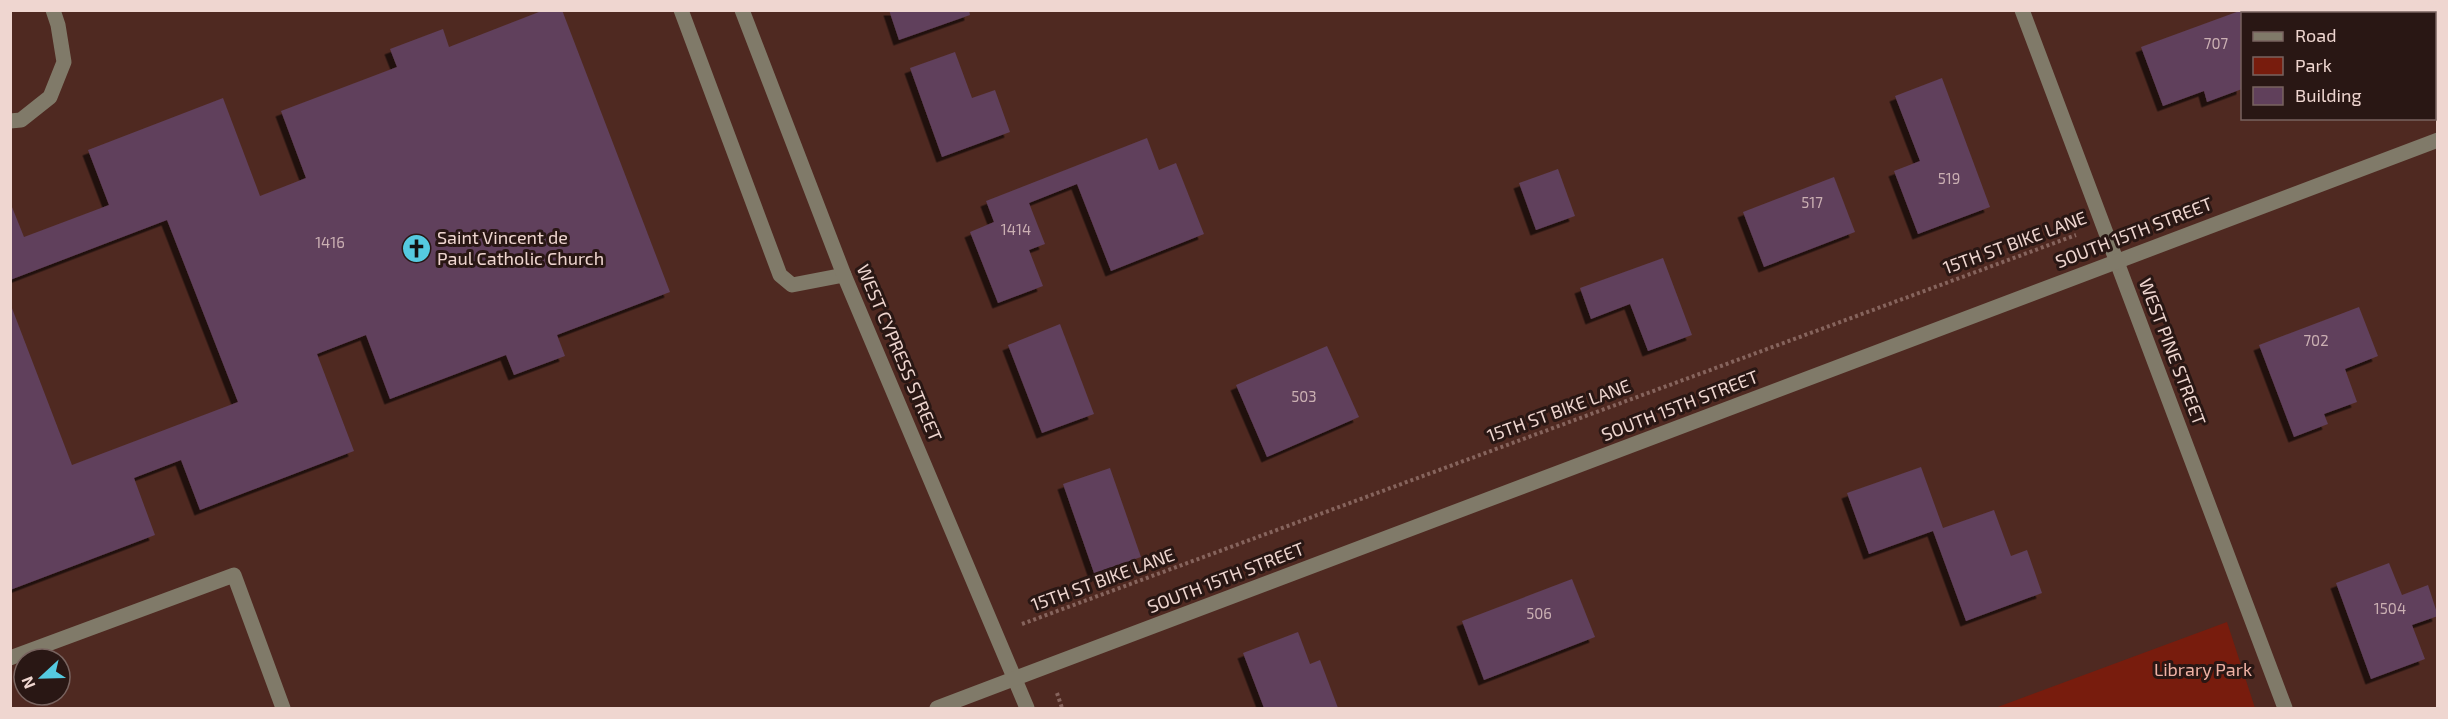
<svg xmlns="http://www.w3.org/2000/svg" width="2448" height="719" viewBox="0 0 2448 719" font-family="'Exo 2',sans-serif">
<defs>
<filter id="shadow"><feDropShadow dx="-5.5" dy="5.5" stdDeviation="0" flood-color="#0009"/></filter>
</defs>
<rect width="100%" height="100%" fill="#4f2921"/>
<!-- green -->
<polygon fill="#781c0d" points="2227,622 2255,708 1995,708"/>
<!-- building -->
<g fill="#60405b" filter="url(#shadow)">
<polygon points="544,10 562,10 670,292 557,335 565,356 514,375 506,355 390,399 366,335 317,354 354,451 200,510 181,460 134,478 155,535 10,590 10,303 72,465 238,402 167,220 10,280 10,202 24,237 109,205 88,150 223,98 260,196 306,178 281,111 397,67 390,49 443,29 449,47"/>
<polygon points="889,10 969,10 970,15 899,40"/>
<polygon points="2242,10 2253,10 2254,14 2242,14 2242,89 2207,102 2204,91 2163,106 2141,47"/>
<polygon points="2364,10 2438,10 2438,14 2365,14"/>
<polygon points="955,52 972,98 995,90 1010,132 942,157 910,68"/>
<polygon points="1942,78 1990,207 1918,234 1894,171 1920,161 1895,96"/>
<polygon points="1147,138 1159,170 1176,163 1204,234 1111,271 1077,184 1029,203 1045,244 1029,250 1043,286 998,303 970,232 994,222 986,201"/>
<polygon points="1558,169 1575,216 1536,230 1519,183"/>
<polygon points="1834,177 1855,232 1764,267 1743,212"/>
<polygon points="1663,258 1692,335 1648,351 1630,304 1591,319 1580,288"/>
<polygon points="2359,307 2378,356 2345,369 2357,402 2324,414 2328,424 2294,437 2259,345"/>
<polygon points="1060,324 1094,414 1042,433 1008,345"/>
<polygon points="1327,346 1359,417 1267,457 1236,385"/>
<polygon points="1921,467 1943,528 1994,510 2011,556 2027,550 2042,593 1966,621 1933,531 1869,554 1847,493"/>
<polygon points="1110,468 1141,557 1094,573 1063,484"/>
<polygon points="2389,563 2402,595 2428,585 2438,616 2412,625 2425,659 2371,679 2336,583"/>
<polygon points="1572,579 1595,637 1484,680 1462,621"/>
<polygon points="1298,632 1310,664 1320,660 1338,708 1264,708 1243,653"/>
</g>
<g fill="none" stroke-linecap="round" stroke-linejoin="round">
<!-- path -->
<g stroke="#86645d" stroke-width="4" stroke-dasharray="3 3" stroke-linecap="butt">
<polyline points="1022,624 2076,235"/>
<polyline points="1057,693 1062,708"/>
</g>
<!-- minor -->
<g stroke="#807a69" stroke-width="15">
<polyline points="681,10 780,275 792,285 844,275"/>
<polyline points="742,10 844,275 1027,708"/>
<polyline points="2022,10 2285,708"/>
<polyline points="10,121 21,120 50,97 64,62 58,25 53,10"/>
<polyline points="10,658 234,575 283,708"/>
<polyline points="937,708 2438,140"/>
</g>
</g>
<!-- icons -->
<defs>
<symbol id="church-disc" viewBox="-11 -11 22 22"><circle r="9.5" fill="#55cae0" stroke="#291714"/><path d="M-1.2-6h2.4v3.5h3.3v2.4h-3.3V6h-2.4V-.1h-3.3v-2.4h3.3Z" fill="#111"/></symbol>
</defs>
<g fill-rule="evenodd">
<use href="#church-disc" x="400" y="232" width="33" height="33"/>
</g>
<g text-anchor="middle" stroke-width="6" stroke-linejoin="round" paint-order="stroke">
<!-- number labels -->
<g font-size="15" fill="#cbb0b3">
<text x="2216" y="49">707</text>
<text x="1949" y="184">519</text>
<text x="1812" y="208">517</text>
<text x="1016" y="235">1414</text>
<text x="330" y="248">1416</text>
<text x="2316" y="346">702</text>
<text x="1304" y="402">503</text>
<text x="2390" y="614">1504</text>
<text x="1539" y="619">506</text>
</g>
<!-- street labels -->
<g font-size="18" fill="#efd6d0" stroke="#291714">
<text transform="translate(2134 233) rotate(-21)" y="6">SOUTH 15TH STREET</text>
<text transform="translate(2015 243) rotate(-20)" y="6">15TH ST BIKE LANE</text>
<text transform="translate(2172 352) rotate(69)" y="6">WEST PINE STREET</text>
<text transform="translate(899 353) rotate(67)" y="6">WEST CYPRESS STREET</text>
<text transform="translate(1680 406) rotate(-21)" y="6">SOUTH 15TH STREET</text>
<text transform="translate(1559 411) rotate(-20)" y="6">15TH ST BIKE LANE</text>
<text transform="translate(1226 578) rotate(-21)" y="6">SOUTH 15TH STREET</text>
<text transform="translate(1103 580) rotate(-20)" y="6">15TH ST BIKE LANE</text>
</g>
<!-- poi labels -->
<g font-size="18" fill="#efd6d0" stroke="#291714" text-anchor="start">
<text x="437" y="244">Saint Vincent de<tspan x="437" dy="21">Paul Catholic Church</tspan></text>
</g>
<!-- park labels -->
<g font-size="18" fill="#efb1a4" stroke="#291714">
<text x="2203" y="676">Library Park</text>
</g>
</g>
<!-- border -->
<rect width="2448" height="719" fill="none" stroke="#efd6d0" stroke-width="24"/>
<!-- legend -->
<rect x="2241" y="12" width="195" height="108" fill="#291714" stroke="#78635f" stroke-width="1.5"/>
<rect x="2253" y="32" width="30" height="9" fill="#807a69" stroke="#78635f" stroke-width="1.5"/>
<text x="2295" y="42" font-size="18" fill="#efd6d0">Road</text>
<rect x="2253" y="57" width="30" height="18" fill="#781c0d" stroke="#78635f" stroke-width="1.5"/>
<text x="2295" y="72" font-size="18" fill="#efd6d0">Park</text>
<rect x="2253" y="87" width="30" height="18" fill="#60405b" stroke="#78635f" stroke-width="1.5"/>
<text x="2295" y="102" font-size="18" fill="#efd6d0">Building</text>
<!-- north arrow -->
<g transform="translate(42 677) rotate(248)"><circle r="28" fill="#291714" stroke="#78635f" stroke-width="1.5"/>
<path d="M0-4.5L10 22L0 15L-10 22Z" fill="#55cae0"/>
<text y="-9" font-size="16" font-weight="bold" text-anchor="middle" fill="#efd6d0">N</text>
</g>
</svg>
